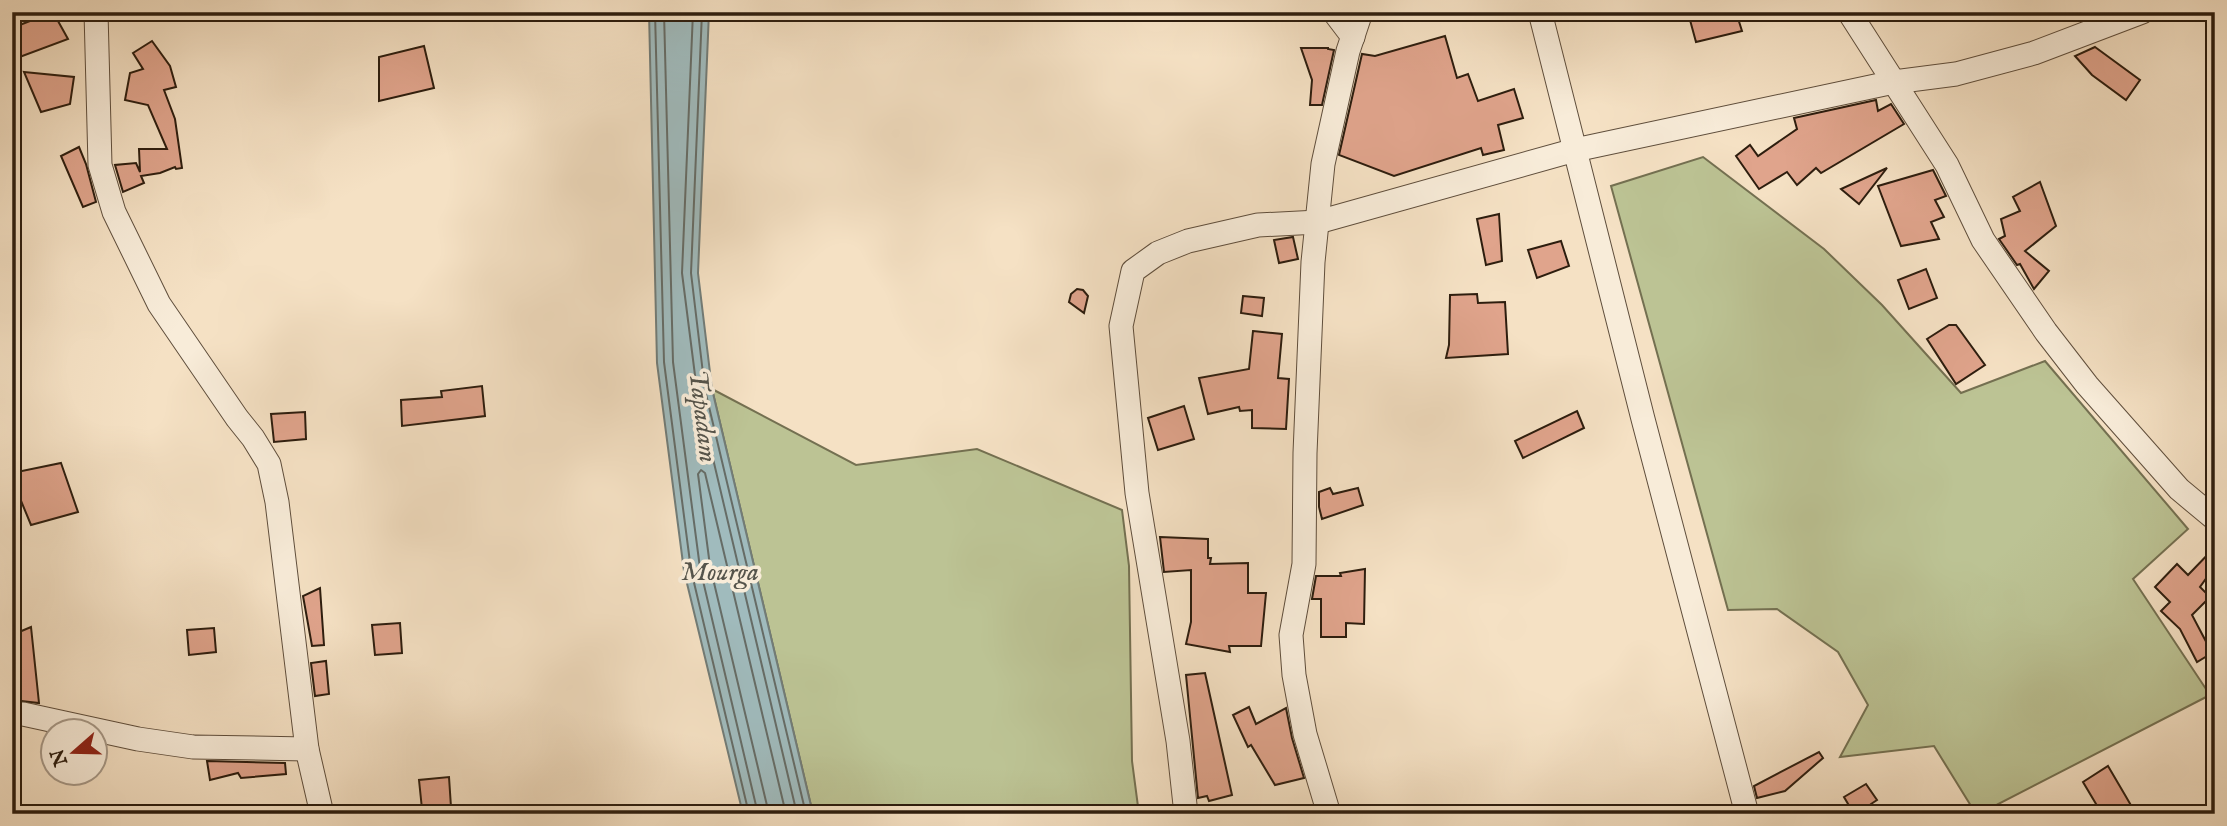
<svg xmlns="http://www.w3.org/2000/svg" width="2227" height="826" viewBox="0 0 2227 826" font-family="'IM FELL English',serif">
<rect width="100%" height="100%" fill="#f5e1c4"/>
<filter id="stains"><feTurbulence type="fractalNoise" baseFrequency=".00286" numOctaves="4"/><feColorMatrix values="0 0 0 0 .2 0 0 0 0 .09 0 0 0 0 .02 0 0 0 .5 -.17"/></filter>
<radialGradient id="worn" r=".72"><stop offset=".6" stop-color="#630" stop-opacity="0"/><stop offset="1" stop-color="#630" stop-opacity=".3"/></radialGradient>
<!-- green -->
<g fill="#bcc394" stroke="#747051" stroke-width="2">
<polygon points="1703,157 1824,249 1882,305 1961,393 2045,361 2188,529 2133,579 2210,695 1979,814 1976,814 1934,746 1840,757 1868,705 1838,652 1777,609 1728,610 1611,186"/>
<polygon points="712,389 856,465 977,449 1122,510 1129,566 1132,761 1139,814 813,814"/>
</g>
<!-- water -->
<polygon fill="#a0bbbd" stroke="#727c77" stroke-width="2" points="649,12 709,12 698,273 712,389 813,814 743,814 684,571 657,363"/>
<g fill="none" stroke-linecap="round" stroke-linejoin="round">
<!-- shore -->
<g stroke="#666c66" stroke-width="2">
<polyline points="655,12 664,362 691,570 749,814"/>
<polyline points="664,12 673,362 700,568 758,814"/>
<polyline points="693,12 682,273 697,391 797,814"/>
<polyline points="702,12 691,273 705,390 806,814"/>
<polyline points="769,814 710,566 698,474 701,470 705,473 786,814"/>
</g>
</g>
<!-- building -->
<g fill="#e0a48c" stroke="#2d1d0e" stroke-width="2">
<polygon points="53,12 68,39 17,58 12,47 12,28"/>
<polygon points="1720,12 1736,12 1742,31 1696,42 1690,20"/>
<polygon points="1445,36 1457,78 1468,74 1478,101 1514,89 1523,118 1498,125 1504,150 1483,155 1481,148 1394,176 1339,155 1362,54 1375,56"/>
<polygon points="152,41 170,66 176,87 164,90 175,119 182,168 176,169 175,167 160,173 141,176 144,183 123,192 115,165 136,163 140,172 139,149 167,149 148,105 125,100 130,73 143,69 133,53"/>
<polygon points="424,46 434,88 379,101 379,57"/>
<polygon points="2095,47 2140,80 2126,100 2092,75 2075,56"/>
<polygon points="1301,48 1328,48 1328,49 1334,50 1322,105 1310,105 1312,80"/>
<polygon points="24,72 74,77 70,104 41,112"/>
<polygon points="1876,100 1878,111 1891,104 1904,124 1821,173 1816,168 1797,185 1787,172 1759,189 1736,156 1750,145 1758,156 1797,129 1794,118"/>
<polygon points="79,147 86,164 96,202 83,207 61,156"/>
<polygon points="1887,168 1859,204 1841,189"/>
<polygon points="1933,170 1946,196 1935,200 1944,217 1931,222 1939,239 1901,246 1878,186"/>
<polygon points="2040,182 2056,226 2025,251 2049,271 2034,289 2020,264 2017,265 1999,239 2005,236 2001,219 2020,211 2013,197"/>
<polygon points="1499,214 1502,261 1486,265 1477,219"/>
<polygon points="1293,237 1298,259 1279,263 1274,240"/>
<polygon points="1561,241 1569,266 1537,278 1528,250"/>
<polygon points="1926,269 1937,298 1909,309 1898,280"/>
<polygon points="1077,289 1083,290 1088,296 1084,313 1069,302 1071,294"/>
<polygon points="1477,294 1478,303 1505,302 1508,354 1446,358 1449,345 1450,295"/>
<polygon points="1243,296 1264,298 1262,316 1241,313"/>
<polygon points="1949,325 1956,325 1985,365 1956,384 1927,339"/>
<polygon points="1253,331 1282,334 1278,378 1289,379 1286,429 1252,428 1252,410 1240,411 1239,407 1208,414 1199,378 1249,369"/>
<polygon points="482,386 485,416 402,426 401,400 442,397 441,391"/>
<polygon points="1184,406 1194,439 1158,450 1148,418"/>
<polygon points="1577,411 1584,428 1523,458 1515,441"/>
<polygon points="305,412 306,439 274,442 271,414"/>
<polygon points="61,463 78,512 31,525 12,479 12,473"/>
<polygon points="1330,488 1333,494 1358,488 1363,505 1322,519 1319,507 1319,492"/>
<polygon points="1160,537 1208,539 1208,558 1211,558 1210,564 1248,563 1248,593 1266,593 1261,646 1229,646 1230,652 1186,644 1191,622 1191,570 1164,572"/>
<polygon points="2215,547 2215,566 2200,587 2210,597 2192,615 2212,653 2197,662 2180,629 2161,611 2170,602 2155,587 2177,564 2188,575"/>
<polygon points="1365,569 1364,624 1346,623 1346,637 1321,637 1321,599 1312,599 1316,576 1341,576 1340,573"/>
<polygon points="320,588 324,645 312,646 303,596"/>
<polygon points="400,623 402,653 375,655 372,625"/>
<polygon points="31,627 39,703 12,700 12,635"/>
<polygon points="214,628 216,652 189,655 187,630"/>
<polygon points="326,661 329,694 315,696 311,663"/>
<polygon points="1205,673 1232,795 1209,801 1207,796 1198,798 1186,675"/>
<polygon points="1249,707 1256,724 1286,708 1292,738 1304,778 1275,785 1251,745 1248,747 1233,715"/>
<polygon points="1819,752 1823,758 1785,791 1757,798 1754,786"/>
<polygon points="207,761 285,763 286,774 241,778 238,773 210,780"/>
<polygon points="2108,766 2125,795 2136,814 2102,814 2083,782"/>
<polygon points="449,777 451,807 422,809 419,780"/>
<polygon points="1866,784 1877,800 1871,804 1876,814 1854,814 1844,797"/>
</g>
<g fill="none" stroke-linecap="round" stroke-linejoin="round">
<defs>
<g id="minor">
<polyline points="96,12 100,165 114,212 159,304 237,418 253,438 269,464 277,502 307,749 322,814"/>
<polyline points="1334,12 1353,37"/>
<polyline points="1540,12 1643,419 1747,814"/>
<polyline points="1849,12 1947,165 1983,240 2046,332 2087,385 2179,489 2215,519"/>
<polyline points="12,714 23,714 138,739 193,747 307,749"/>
<polyline points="1186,814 1178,741 1137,493 1121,326 1133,271 1158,253 1188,241 1258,225 1318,222 1575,150 1894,82 1956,74 2034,53 2142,12"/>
<polyline points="1329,814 1305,734 1294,675 1291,635 1304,564 1305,453 1313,262 1323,164 1348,51 1361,12"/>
</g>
</defs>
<!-- minor casing -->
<use href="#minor" stroke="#5f4e3c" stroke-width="25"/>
<!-- minor -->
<use href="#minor" stroke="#f8ecd9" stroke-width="23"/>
</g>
<g text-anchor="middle" stroke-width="7" stroke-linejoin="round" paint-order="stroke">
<!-- water labels -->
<g font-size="26" font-style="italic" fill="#55544b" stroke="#f8ecd9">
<text transform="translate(704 416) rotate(83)" y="9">Tapadam</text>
<text x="720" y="580">Mourga</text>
</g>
</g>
<!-- margin -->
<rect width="2227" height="826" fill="none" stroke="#f5e1c4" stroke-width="42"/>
<rect x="14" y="14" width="2199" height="798" fill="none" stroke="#2d1d0e" stroke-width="3.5"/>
<rect x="21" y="21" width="2185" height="784" fill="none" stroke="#2d1d0e" stroke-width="2"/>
<!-- north arrow -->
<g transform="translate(74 752) rotate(250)"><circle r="33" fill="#f8ecd9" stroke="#a79988" stroke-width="2"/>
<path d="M0-5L12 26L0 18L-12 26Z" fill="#8f2418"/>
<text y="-10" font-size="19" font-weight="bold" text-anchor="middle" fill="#2d1d0e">N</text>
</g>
<rect width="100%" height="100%" filter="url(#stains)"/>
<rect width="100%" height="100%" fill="url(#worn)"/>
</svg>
